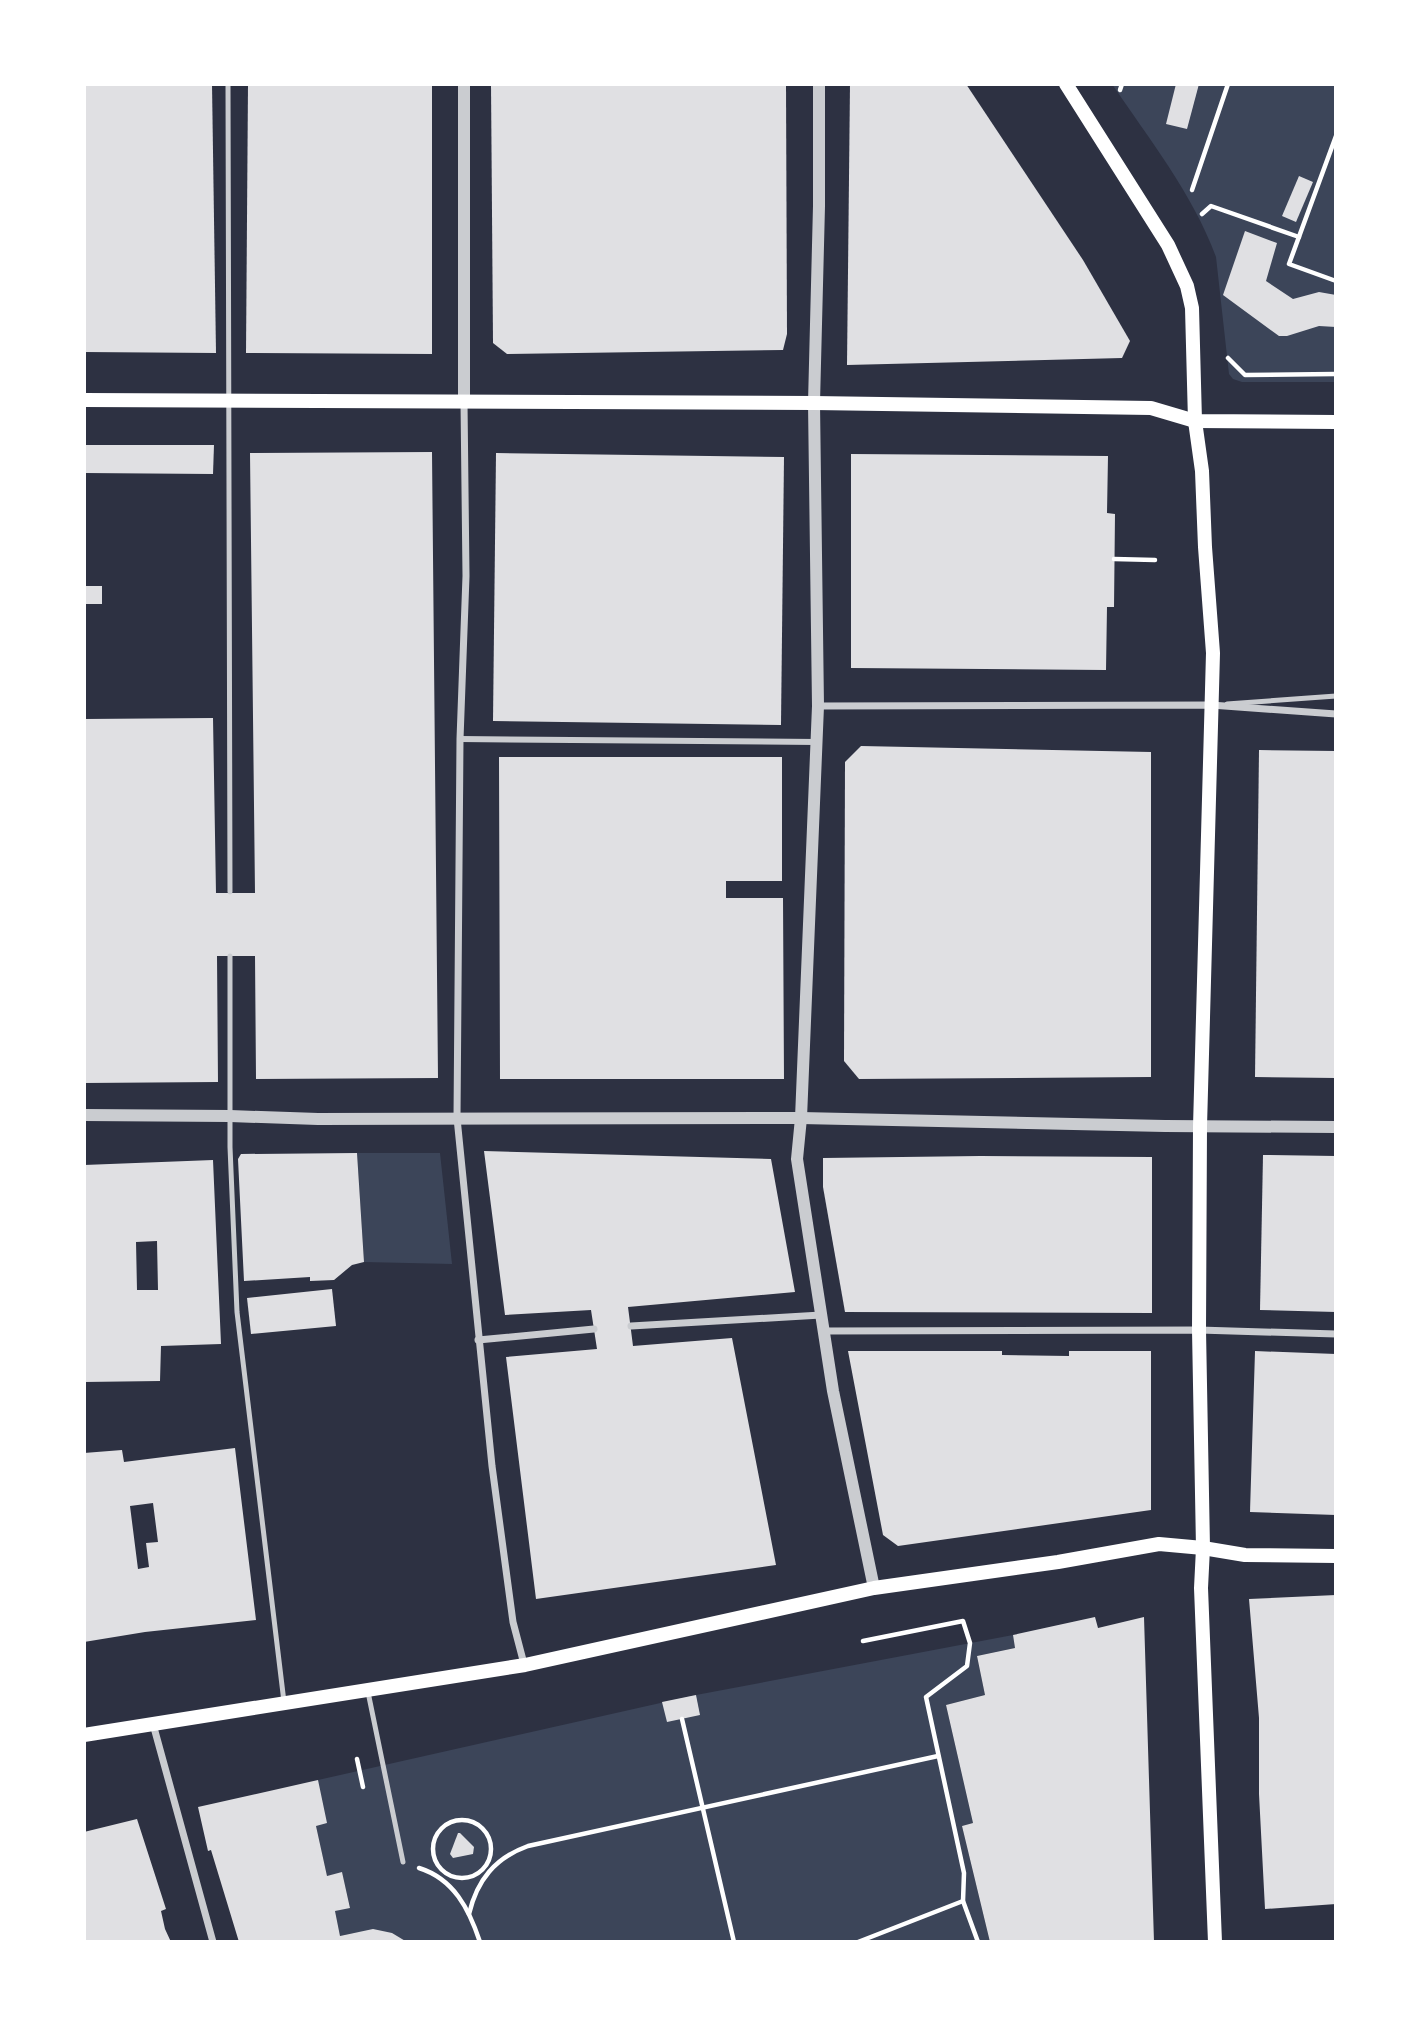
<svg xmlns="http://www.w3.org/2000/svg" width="1420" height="2026" viewBox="0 0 1420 2026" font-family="Helvetica,sans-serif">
<rect width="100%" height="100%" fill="#2d3142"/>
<!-- green -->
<g fill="#3c4559">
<path d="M1112 84H1336V382H1242L1233 379 1229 374 1216 257C1193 194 1149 139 1112 84Z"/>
<polygon points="357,1153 440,1153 452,1264 364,1262"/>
<path d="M1013 1635 1015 1648 977 1656 985 1695 946 1705 973 1823 962 1826 990 1942H406C384 1926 365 1931 340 1936L335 1911 350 1907 342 1873 327 1876 316 1826 318 1780 696 1695Z"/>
</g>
<!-- building -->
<g fill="#e0e0e3" fill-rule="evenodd">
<polygon points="84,84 212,84 216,353 84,352"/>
<polygon points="248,84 432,84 432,354 246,353"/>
<polygon points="491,84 786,84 787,334 783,350 507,354 493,343"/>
<polygon points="850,84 966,84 1083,260 1130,341 1122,358 847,365"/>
<polygon points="1176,84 1199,84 1187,129 1166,124"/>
<polygon points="1299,176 1313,182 1296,222 1282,216"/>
<polygon points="1245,231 1277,243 1266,281 1293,299 1319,292 1336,295 1336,327 1319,326 1287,336 1279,336 1223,295"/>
<polygon points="84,445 214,445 213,474 84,473"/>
<polygon points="432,452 438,1078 256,1079 255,956 217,956 218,1082 84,1083 84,719 213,718 216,893 255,893 250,453"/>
<polygon points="496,453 784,457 781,725 493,721"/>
<polygon points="851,454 1108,456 1107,513 1115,514 1114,607 1107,607 1106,670 851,668"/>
<rect x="86" y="586" width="16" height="18"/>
<polygon points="861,746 1151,752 1151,1077 859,1079 844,1061 845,762"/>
<polygon points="1259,750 1336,751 1336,1078 1255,1077"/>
<polygon points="499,757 782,757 782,881 726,881 726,898 783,898 784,1079 500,1079"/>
<polygon points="484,1151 771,1159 795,1292 628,1307 633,1346 732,1338 776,1565 536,1599 506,1357 597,1349 591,1310 505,1315"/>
<polygon points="357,1153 364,1262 352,1265 334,1280 310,1281 310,1277 244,1281 238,1159 241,1154"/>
<polygon points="1263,1155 1336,1156 1336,1312 1260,1310"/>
<polygon points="980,1156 1152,1157 1152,1313 845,1312 823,1187 823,1158"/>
<path d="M213 1160 221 1344 161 1346 160 1381 84 1382V1165ZM157 1241 158 1290H137L136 1242Z"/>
<polygon points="332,1289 336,1326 251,1334 247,1298"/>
<polygon points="848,1351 1002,1351 1002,1355 1069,1356 1069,1351 1151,1351 1151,1510 898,1546 883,1535"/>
<polygon points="1255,1351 1336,1354 1336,1515 1250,1512"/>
<path d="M235 1448 256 1620 145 1632 84 1642V1453L122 1450 124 1462ZM153 1503 158 1542 146 1543 149 1567 138 1569 130 1506Z"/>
<polygon points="1336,1595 1336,1904 1265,1909 1259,1794 1259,1718 1249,1599"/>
<polygon points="1095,1617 1098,1628 1144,1617 1154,1942 990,1942 962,1826 973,1823 946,1705 985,1695 977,1656 1015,1648 1013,1635"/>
<polygon points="696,1695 700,1715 667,1722 662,1702"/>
<polygon points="318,1780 327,1823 316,1826 327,1876 342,1872 350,1908 335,1911 340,1936 373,1929 392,1933 407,1942 239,1942 211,1850 208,1851 198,1807"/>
<polygon points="137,1819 166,1909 161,1911 165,1929 171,1942 84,1942 84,1832"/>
<polygon points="458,1833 460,1833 474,1847 473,1854 453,1858 450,1854"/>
</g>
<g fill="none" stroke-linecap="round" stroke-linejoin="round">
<!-- path -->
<g stroke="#fff" stroke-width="4.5">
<polyline points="1120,90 1122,84"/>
<polyline points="1336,136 1289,264 1336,281"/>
<polyline points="1192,190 1228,84"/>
<polyline points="1202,214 1211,206 1299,237"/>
<polyline points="1228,358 1245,375 1336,374"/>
<polyline points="1114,559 1155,560"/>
<polyline points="863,1641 963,1621 970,1643 967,1666 926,1697 964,1873 963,1901 978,1942"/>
<polyline points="682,1719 734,1942"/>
<polyline points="357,1759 363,1787"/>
<circle cx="462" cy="1849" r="29"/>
<path d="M419 1868C454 1879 469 1909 480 1942"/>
<path d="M469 1914C477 1880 495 1858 528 1846L938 1756"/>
<polyline points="858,1942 963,1901"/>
</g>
<!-- service -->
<g stroke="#caccd0" stroke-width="5">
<polyline points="228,84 230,892"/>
<polyline points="1227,704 1336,696"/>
<polyline points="230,956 230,1147 237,1312 284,1702"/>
<polyline points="368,1692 403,1862"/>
</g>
<!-- pedestrian -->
<polyline stroke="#caccd0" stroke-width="6" points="460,739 817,742"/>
<!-- minor -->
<g stroke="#caccd0" stroke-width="7">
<polyline points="464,402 466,576 460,739 457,1118 492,1466 513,1622 524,1664"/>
<polyline points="818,706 1211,705 1336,714"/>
<polyline points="631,1326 821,1315"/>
<polyline points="825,1331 1199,1330 1336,1334"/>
<polyline points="478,1340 594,1329"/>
<polyline points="153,1724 213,1942"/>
</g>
<!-- tertiary -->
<g stroke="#caccd0" stroke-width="12">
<polyline points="819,84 819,206 814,403 818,706 801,1118 797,1159 833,1391 874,1588"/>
<polyline points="464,402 464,84"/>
<polyline points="84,1115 230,1116 318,1119 801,1118 1165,1126 1336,1127"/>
</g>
<!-- secondary -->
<g stroke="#fff" stroke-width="14">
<polyline points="1066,84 1168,245 1187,286 1192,308 1195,421 1202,471 1205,547 1213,653 1200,1127 1199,1330 1203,1548 1201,1588 1215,1942"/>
<polyline points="84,400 814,403 1151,408 1195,421 1336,422"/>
<polyline points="84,1735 525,1665 874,1588 1058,1562 1159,1544 1203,1548 1245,1555 1336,1556"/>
</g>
</g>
<!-- border -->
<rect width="1420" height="2026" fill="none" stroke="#ffffff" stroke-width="172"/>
</svg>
